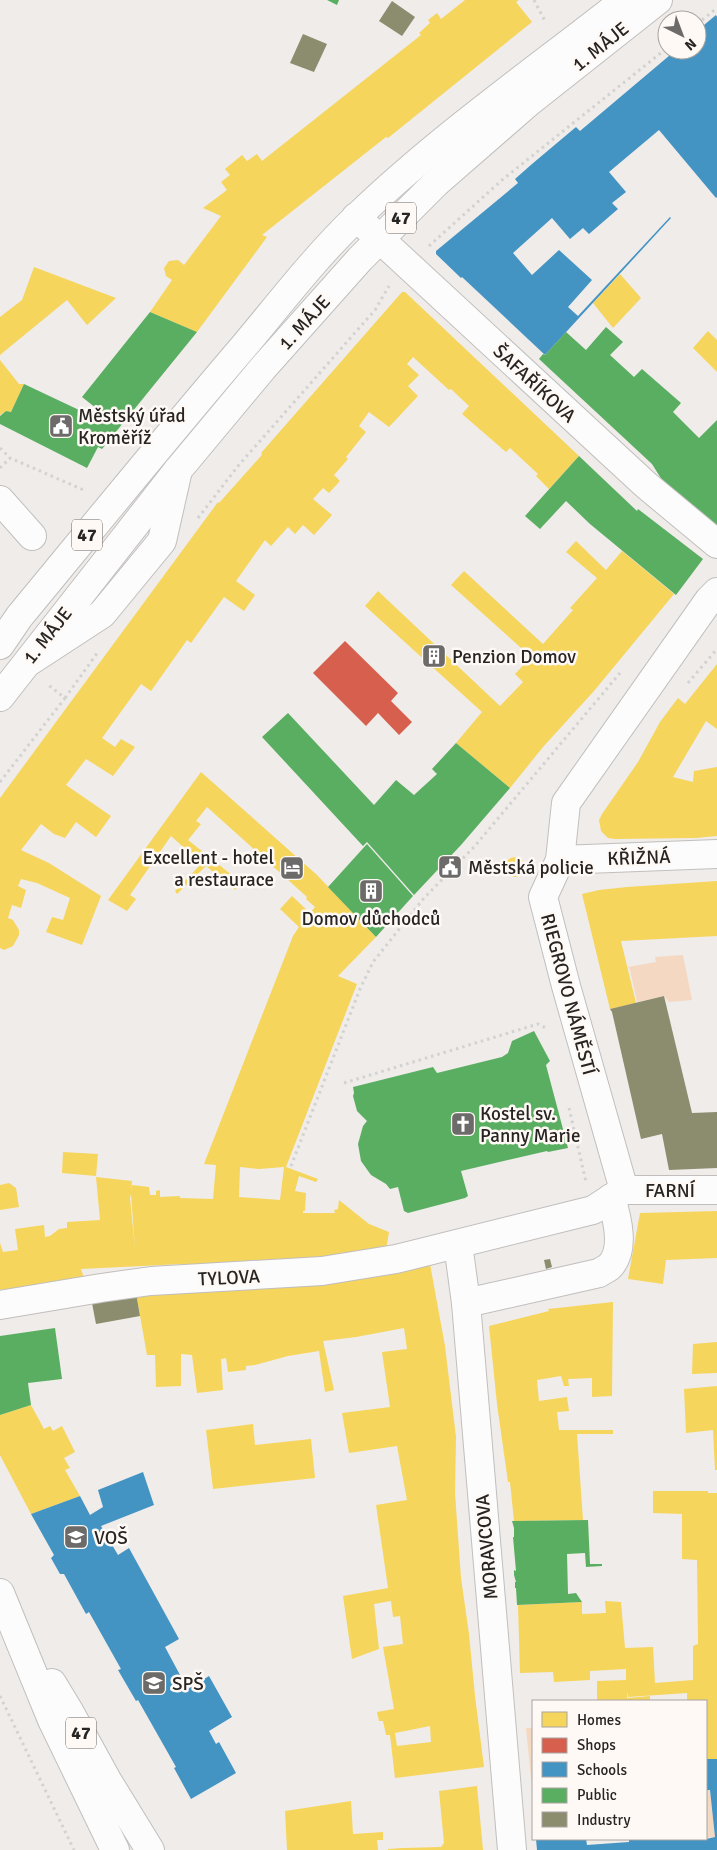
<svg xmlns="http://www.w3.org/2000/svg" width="717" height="1850" viewBox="0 0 717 1850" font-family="Signika,sans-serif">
<rect width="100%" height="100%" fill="#efecea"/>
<!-- green -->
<g fill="#f5d8c1">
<polygon points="683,955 692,1000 669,1002 664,996 637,1002 630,970 628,967 656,962 655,957"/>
<polygon points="526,1728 533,1728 533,1798"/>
<polygon points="706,1790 710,1790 715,1837 706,1838"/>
</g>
<!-- homes -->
<g fill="#f6d55c" fill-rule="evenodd">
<polygon points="465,0 519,0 516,2 532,22 388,138 386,137 262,235 267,237 197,332 150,312 172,280 166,276 164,268 169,261 178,260 184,265 221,216 203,208 227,190 221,182 230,175 225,169 242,155 247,161 257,154 262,161 421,35 419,33 430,23 428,20 437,13 441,19"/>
<polygon points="34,267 116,298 87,325 67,300 0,355 0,317 22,300"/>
<polygon points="620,274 641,298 613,328 593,303"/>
<polygon points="402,292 405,292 579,456 549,489 536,476 538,474 510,448 506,452 462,414 469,406 451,389 449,390 413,357 407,364 419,375 408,386 418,396 389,427 369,412 359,426 366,432 346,457 348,459 334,475 340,481 329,493 323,488 313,499 332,515 314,535 303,525 295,534 288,527 271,546 265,540 236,581 255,595 244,611 224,597 191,643 187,640 151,691 141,684 102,738 115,747 121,739 135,747 113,776 86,759 66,785 111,816 96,837 76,822 65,838 54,834 41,824 21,850 49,863 101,896 82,945 46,932 52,917 63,920 70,898 37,883 21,879 18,886 26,890 21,908 12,905 8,918 13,920 19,930 19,935 13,946 4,950 0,948 0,798 218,502 219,503 261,456 262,454 261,453"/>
<polygon points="708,331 717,340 717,372 693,348"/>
<polygon points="0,360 19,384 24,384 11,412 6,411 0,415"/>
<polygon points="576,541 606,570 622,551 674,594 594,691 543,747 510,788 456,743 482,712 365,606 378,591 500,706 523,682 515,674 531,657 451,585 464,571 543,644 573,610 570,608 597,578 566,552"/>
<polygon points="717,664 717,729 706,721 673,777 693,782 694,771 717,767 717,836 696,838 615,839 608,838 601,831 599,820 602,814 638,762 660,722 678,698 685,704"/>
<path d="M201 772 317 875 376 937 338 976 357 984 286 1167 318 1179 316 1182 299 1176 295 1191 306 1193 305 1211H303V1213H335L334 1210 338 1209 339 1200 369 1224 389 1232 385 1256 276 1264H182L81 1269 84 1278 0 1290V1243L3 1252 18 1250 15 1229 44 1225 45 1237 50 1236 59 1229 67 1228V1222L100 1220 96 1177 132 1181 131 1192 132 1185 149 1187 150 1195H156V1191L160 1190V1197L180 1196V1198L213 1199 216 1165 204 1164 293 936 299 927 280 909 292 896 310 913 315 907 306 899 307 897 207 807 196 821 201 824 188 840 238 880 237 882 240 885 235 890 206 866 177 894 175 891 204 861 202 859 200 862 171 836 130 895 136 899 127 911 108 900ZM240 1167 259 1169 284 1167 280 1200 239 1197ZM131 1194 135 1249 130 1198Z"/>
<circle cx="515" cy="867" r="10"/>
<polygon points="717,881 717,936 621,941 636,1003 610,1009 582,894 599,890 627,887"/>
<polygon points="63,1152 98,1154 96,1176 62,1173"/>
<polygon points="9,1183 16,1188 19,1207 0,1210 0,1185"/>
<polygon points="717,1211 717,1258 666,1260 663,1284 628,1279 640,1213"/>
<path d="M430 1264 445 1346 456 1437 455 1493 461 1578 469 1634 475 1696 484 1767 395 1778 390 1735H386L383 1721H379L377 1712 394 1709 383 1647 403 1644 400 1616 393 1617 391 1601 374 1604 379 1649 352 1659 343 1596 388 1588 376 1505 407 1500 397 1446 349 1453 342 1413 390 1407 382 1352 407 1349 404 1328 356 1337 323 1341 334 1390 325 1392 319 1351 288 1356 255 1365 246 1366V1370L228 1372 226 1358 221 1359 223 1390 197 1393 192 1355 181 1354V1386L156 1387 155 1355H147L136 1293ZM430 1726 431 1742 397 1746 395 1733Z"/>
<polygon points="613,1302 612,1396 592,1397 592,1378 568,1379 569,1386 564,1386 561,1376 537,1380 539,1401 567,1397 569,1411 557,1412 559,1430 613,1430 613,1434 577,1434 583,1520 514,1521 510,1482 508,1482 497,1404 489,1326 549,1311 548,1309"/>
<polygon points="717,1342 717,1373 692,1374 693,1344"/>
<polygon points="717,1386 717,1470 715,1470 713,1430 686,1433 684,1389"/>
<polygon points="31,1405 44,1429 50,1426 53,1431 62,1426 75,1452 64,1458 70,1468 65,1470 80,1496 31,1514 0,1455 0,1415"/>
<polygon points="253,1424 255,1445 311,1439 315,1478 213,1489 206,1430"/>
<polygon points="653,1491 708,1491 708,1493 717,1493 717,1759 706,1759 706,1701 687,1701 687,1693 628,1697 627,1692 627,1698 650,1696 650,1701 597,1701 597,1681 626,1680 626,1669 590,1671 590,1680 554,1682 553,1672 520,1673 518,1605 582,1602 582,1614 606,1613 605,1601 621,1602 625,1648 653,1647 655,1683 693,1680 693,1646 698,1644 697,1560 682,1559 682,1514 653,1513"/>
<polygon points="477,1786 483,1850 388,1850 388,1849 403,1848 441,1847 444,1843 439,1791"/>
<polygon points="351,1801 353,1834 383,1832 383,1840 377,1840 378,1850 287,1850 285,1811"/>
</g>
<!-- shops -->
<polygon fill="#d6604d" points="345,641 398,693 391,701 412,722 399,735 378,713 366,726 313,673"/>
<!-- schools -->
<g fill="#4393c3">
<polygon points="716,15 717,17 717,197 716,198 659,130 609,172 626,192 612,203 618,209 589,234 583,228 570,239 552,218 513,253 532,275 559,250 592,280 568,307 578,316 670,217 671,218 545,355 462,277 461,278 436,254 436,251 518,183 515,179 532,164 576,127 580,131 676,50 697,50 697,33 699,32 698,30"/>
<polygon points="143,1472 154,1505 101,1526 118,1555 129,1548 179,1639 165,1647 180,1675 178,1676 186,1690 209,1676 232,1717 209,1731 216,1744 219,1742 236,1773 191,1799 174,1768 176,1767 138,1700 136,1701 118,1670 121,1669 89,1612 86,1614 64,1574 60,1574 51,1558 54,1555 31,1514 80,1496 90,1515 103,1507 98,1490"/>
<polygon points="706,1759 717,1759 717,1850 537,1850 536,1839 586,1839 587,1845 629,1842 629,1839 706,1839 715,1837 710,1790 706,1790"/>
</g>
<!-- public -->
<g fill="#5aae61">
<polygon points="327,0 339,0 337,5"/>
<polygon points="150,312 197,332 102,449 98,447 87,468 0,424 0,416 6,411 11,412 24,384 96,418 101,412 82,397"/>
<polygon points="606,327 623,342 610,355 634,377 642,369 681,403 673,412 699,438 717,420 717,526 662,480 652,464 539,359 543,354 545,355 566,332 586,350"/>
<polygon points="579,456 637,511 638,509 703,559 676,595 590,524 566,501 540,529 525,516"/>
<polygon points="288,713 374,805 396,780 414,795 437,774 432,769 456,743 510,788 461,845 414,895 367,842 363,846 262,737"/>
<polygon points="367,844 413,896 376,937 328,887"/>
<polygon points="534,1031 550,1061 546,1065 568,1148 548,1152 547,1151 461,1171 468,1196 465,1198 408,1213 404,1211 398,1187 390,1189 386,1184 371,1175 361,1161 358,1144 363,1126 367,1121 357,1111 353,1096 354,1093 353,1087 433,1067 437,1073 502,1057 508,1053 512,1041"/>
<polygon points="55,1328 62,1379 28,1383 31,1405 0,1415 0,1336"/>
<polygon points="588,1520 590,1564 602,1564 602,1566 586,1567 585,1553 567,1554 568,1594 576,1593 582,1602 517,1605 516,1588 515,1588 515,1582 516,1582 514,1575 514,1570 516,1571 513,1537 514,1537 514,1528 512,1521"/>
</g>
<!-- industry -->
<g fill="#8c8c6e">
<polygon points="392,1 415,17 402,36 379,21"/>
<polygon points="303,34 327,44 314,72 290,63"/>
<polygon points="664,996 692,1113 717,1112 717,1168 669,1170 662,1134 641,1139 612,1012 610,1009"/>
<polygon points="550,1259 552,1267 546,1269 544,1260"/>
<polygon points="136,1293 140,1316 96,1324 91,1298"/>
</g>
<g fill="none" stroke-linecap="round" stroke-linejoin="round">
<defs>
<g id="minor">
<polyline points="356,217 646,485 717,544"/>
<polyline points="0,500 32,536"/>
<polyline points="30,661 102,614 162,541 178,470"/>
<polyline points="560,860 717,854"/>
<polyline points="624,1190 566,986 543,897 560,860 566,803 709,600 717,592"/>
<polyline points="624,1190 717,1190"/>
<polyline points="458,1244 466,1303 512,1850"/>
<path d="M466 1303 599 1273C602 1271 606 1269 609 1267 626 1251 617 1217 611 1198"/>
<polyline points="0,1305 101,1288 151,1281 322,1271 396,1259 593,1210 624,1190"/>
</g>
<g id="major">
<path d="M0 645 19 617C94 526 168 435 245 345 281 302 316 256 357 217 440 137 535 71 625 0"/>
<polyline points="0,697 178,470 263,368 360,259 436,183 529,102 658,0"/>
<polyline points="0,1593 52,1720 115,1850"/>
<polyline points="52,1683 69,1711 107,1780 150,1850"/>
</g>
</defs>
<!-- minor casing -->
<use href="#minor" stroke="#c1bfbd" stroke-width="30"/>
<!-- major casing -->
<use href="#major" stroke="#c1bfbd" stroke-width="30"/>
<!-- path -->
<g stroke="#d2d2d0" stroke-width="3" stroke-dasharray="2.5 4" stroke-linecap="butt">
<polyline points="534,0 545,21"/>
<polyline points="697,24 717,8"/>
<polyline points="429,246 502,180 667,48"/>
<polyline points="0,448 10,458 86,491"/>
<polyline points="0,468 10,458"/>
<polyline points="198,518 238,466 375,310 389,286"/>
<polyline points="688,683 717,649"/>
<polyline points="65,698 98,652"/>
<polyline points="0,782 65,698 47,684"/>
<polyline points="344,1083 538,1024 546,1028 547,1030"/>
<polyline points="569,1108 586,1182"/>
<polyline points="291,1166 360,989 373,962 424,898 474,847 620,673"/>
<polyline points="0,1696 74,1850"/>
</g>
<!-- minor -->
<use href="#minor" stroke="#fdfcfc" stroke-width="28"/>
<!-- major -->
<use href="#major" stroke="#fdfcfc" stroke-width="28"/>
</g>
<!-- icons -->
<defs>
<symbol id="civic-square" viewBox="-11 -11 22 22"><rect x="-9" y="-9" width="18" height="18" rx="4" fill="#6d6b69" stroke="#fef9f5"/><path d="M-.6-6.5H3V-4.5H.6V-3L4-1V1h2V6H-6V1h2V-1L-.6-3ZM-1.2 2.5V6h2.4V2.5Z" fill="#fff"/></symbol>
<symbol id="building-square" viewBox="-11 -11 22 22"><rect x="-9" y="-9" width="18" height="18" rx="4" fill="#6d6b69" stroke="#fef9f5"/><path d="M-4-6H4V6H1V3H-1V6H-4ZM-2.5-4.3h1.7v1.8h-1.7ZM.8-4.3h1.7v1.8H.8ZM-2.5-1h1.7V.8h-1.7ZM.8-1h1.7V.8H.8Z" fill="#fff"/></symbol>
<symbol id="hotel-square" viewBox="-11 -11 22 22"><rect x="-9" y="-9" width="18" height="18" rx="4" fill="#6d6b69" stroke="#fef9f5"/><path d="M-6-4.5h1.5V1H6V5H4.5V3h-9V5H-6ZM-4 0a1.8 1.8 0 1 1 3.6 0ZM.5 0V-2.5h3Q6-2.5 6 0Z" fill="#fff"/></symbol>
<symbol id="church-square" viewBox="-11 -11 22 22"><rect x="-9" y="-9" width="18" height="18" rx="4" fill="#6d6b69" stroke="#fef9f5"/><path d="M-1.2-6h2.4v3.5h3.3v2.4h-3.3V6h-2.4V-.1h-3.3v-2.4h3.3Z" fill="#fff"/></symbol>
<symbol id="school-square" viewBox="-11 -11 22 22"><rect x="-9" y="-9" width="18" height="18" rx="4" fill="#6d6b69" stroke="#fef9f5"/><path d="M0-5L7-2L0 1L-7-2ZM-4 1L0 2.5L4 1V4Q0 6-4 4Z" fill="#fff"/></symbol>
</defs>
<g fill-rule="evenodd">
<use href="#civic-square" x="47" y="412" width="28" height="28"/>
<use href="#building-square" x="420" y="642" width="28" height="28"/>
<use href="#civic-square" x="436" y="853" width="28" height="28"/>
<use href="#hotel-square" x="278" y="854" width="28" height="28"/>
<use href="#building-square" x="357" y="877" width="28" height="28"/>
<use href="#church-square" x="449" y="1110" width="28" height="28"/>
<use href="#school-square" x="62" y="1523" width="28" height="28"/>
<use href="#school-square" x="140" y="1669" width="28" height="28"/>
</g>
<g text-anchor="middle" stroke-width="5" stroke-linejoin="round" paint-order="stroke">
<!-- shield labels -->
<g fill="#fef9f5" stroke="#686562" stroke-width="1">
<rect x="386" y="202.5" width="30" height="31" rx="4"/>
<rect x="72" y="519.5" width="30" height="31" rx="4"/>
<rect x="66" y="1717.5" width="30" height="31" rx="4"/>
</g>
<g font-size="18" font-weight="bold" fill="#272523">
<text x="401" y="224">47</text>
<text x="87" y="541">47</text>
<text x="81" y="1739">47</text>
</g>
<!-- street labels -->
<g font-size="19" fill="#272523" stroke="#fef9f5">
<text transform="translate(600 46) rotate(-39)" y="7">1. MÁJE</text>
<text transform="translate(304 322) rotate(-48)" y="7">1. MÁJE</text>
<text transform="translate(535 383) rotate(43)" y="7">ŠAFAŘÍKOVA</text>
<text transform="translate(47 635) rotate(-52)" y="7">1. MÁJE</text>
<text transform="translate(639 857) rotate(-2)" y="7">KŘIŽNÁ</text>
<text transform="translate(569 994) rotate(75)" y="7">RIEGROVO NÁMĚSTÍ</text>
<text x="670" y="1197">FARNÍ</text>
<text transform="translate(229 1277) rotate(-3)" y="7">TYLOVA</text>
<text transform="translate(486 1547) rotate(-95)" y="7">MORAVCOVA</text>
</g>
<!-- poi labels -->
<g font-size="19" fill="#272523" stroke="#fef9f5" text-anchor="start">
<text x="78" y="422">Městský úřad<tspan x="78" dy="22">Kroměříž</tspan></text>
<text x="452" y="663">Penzion Domov</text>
<text x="274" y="864" text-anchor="end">Excellent - hotel<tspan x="274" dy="22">a restaurace</tspan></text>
<text x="468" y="874">Městská policie</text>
<text x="371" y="925" text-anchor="middle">Domov důchodců</text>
<text x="480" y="1120">Kostel sv.<tspan x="480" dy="22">Panny Marie</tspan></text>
<text x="94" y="1544">VOŠ</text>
<text x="172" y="1690">SPŠ</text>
</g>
</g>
<!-- legend -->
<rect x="532" y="1700" width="175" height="140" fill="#fef9f5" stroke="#a8a4a1"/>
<rect x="542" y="1712" width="25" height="15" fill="#f6d55c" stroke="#a8a4a1"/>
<text x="577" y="1725" font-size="15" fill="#272523">Homes</text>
<rect x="542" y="1738" width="25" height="15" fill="#d6604d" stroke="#a8a4a1"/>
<text x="577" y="1750" font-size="15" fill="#272523">Shops</text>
<rect x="542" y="1762" width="25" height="15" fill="#4393c3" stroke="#a8a4a1"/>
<text x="577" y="1775" font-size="15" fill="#272523">Schools</text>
<rect x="542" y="1788" width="25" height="15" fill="#5aae61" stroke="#a8a4a1"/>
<text x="577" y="1800" font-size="15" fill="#272523">Public</text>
<rect x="542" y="1812" width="25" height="15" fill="#8c8c6e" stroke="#a8a4a1"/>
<text x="577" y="1825" font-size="15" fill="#272523">Industry</text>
<!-- north arrow -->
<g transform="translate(682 35) rotate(138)"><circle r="24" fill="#fef9f5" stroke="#a8a4a1"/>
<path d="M0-4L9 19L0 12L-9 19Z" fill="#6d6b69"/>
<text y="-8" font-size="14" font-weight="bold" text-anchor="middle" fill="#272523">N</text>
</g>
</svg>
